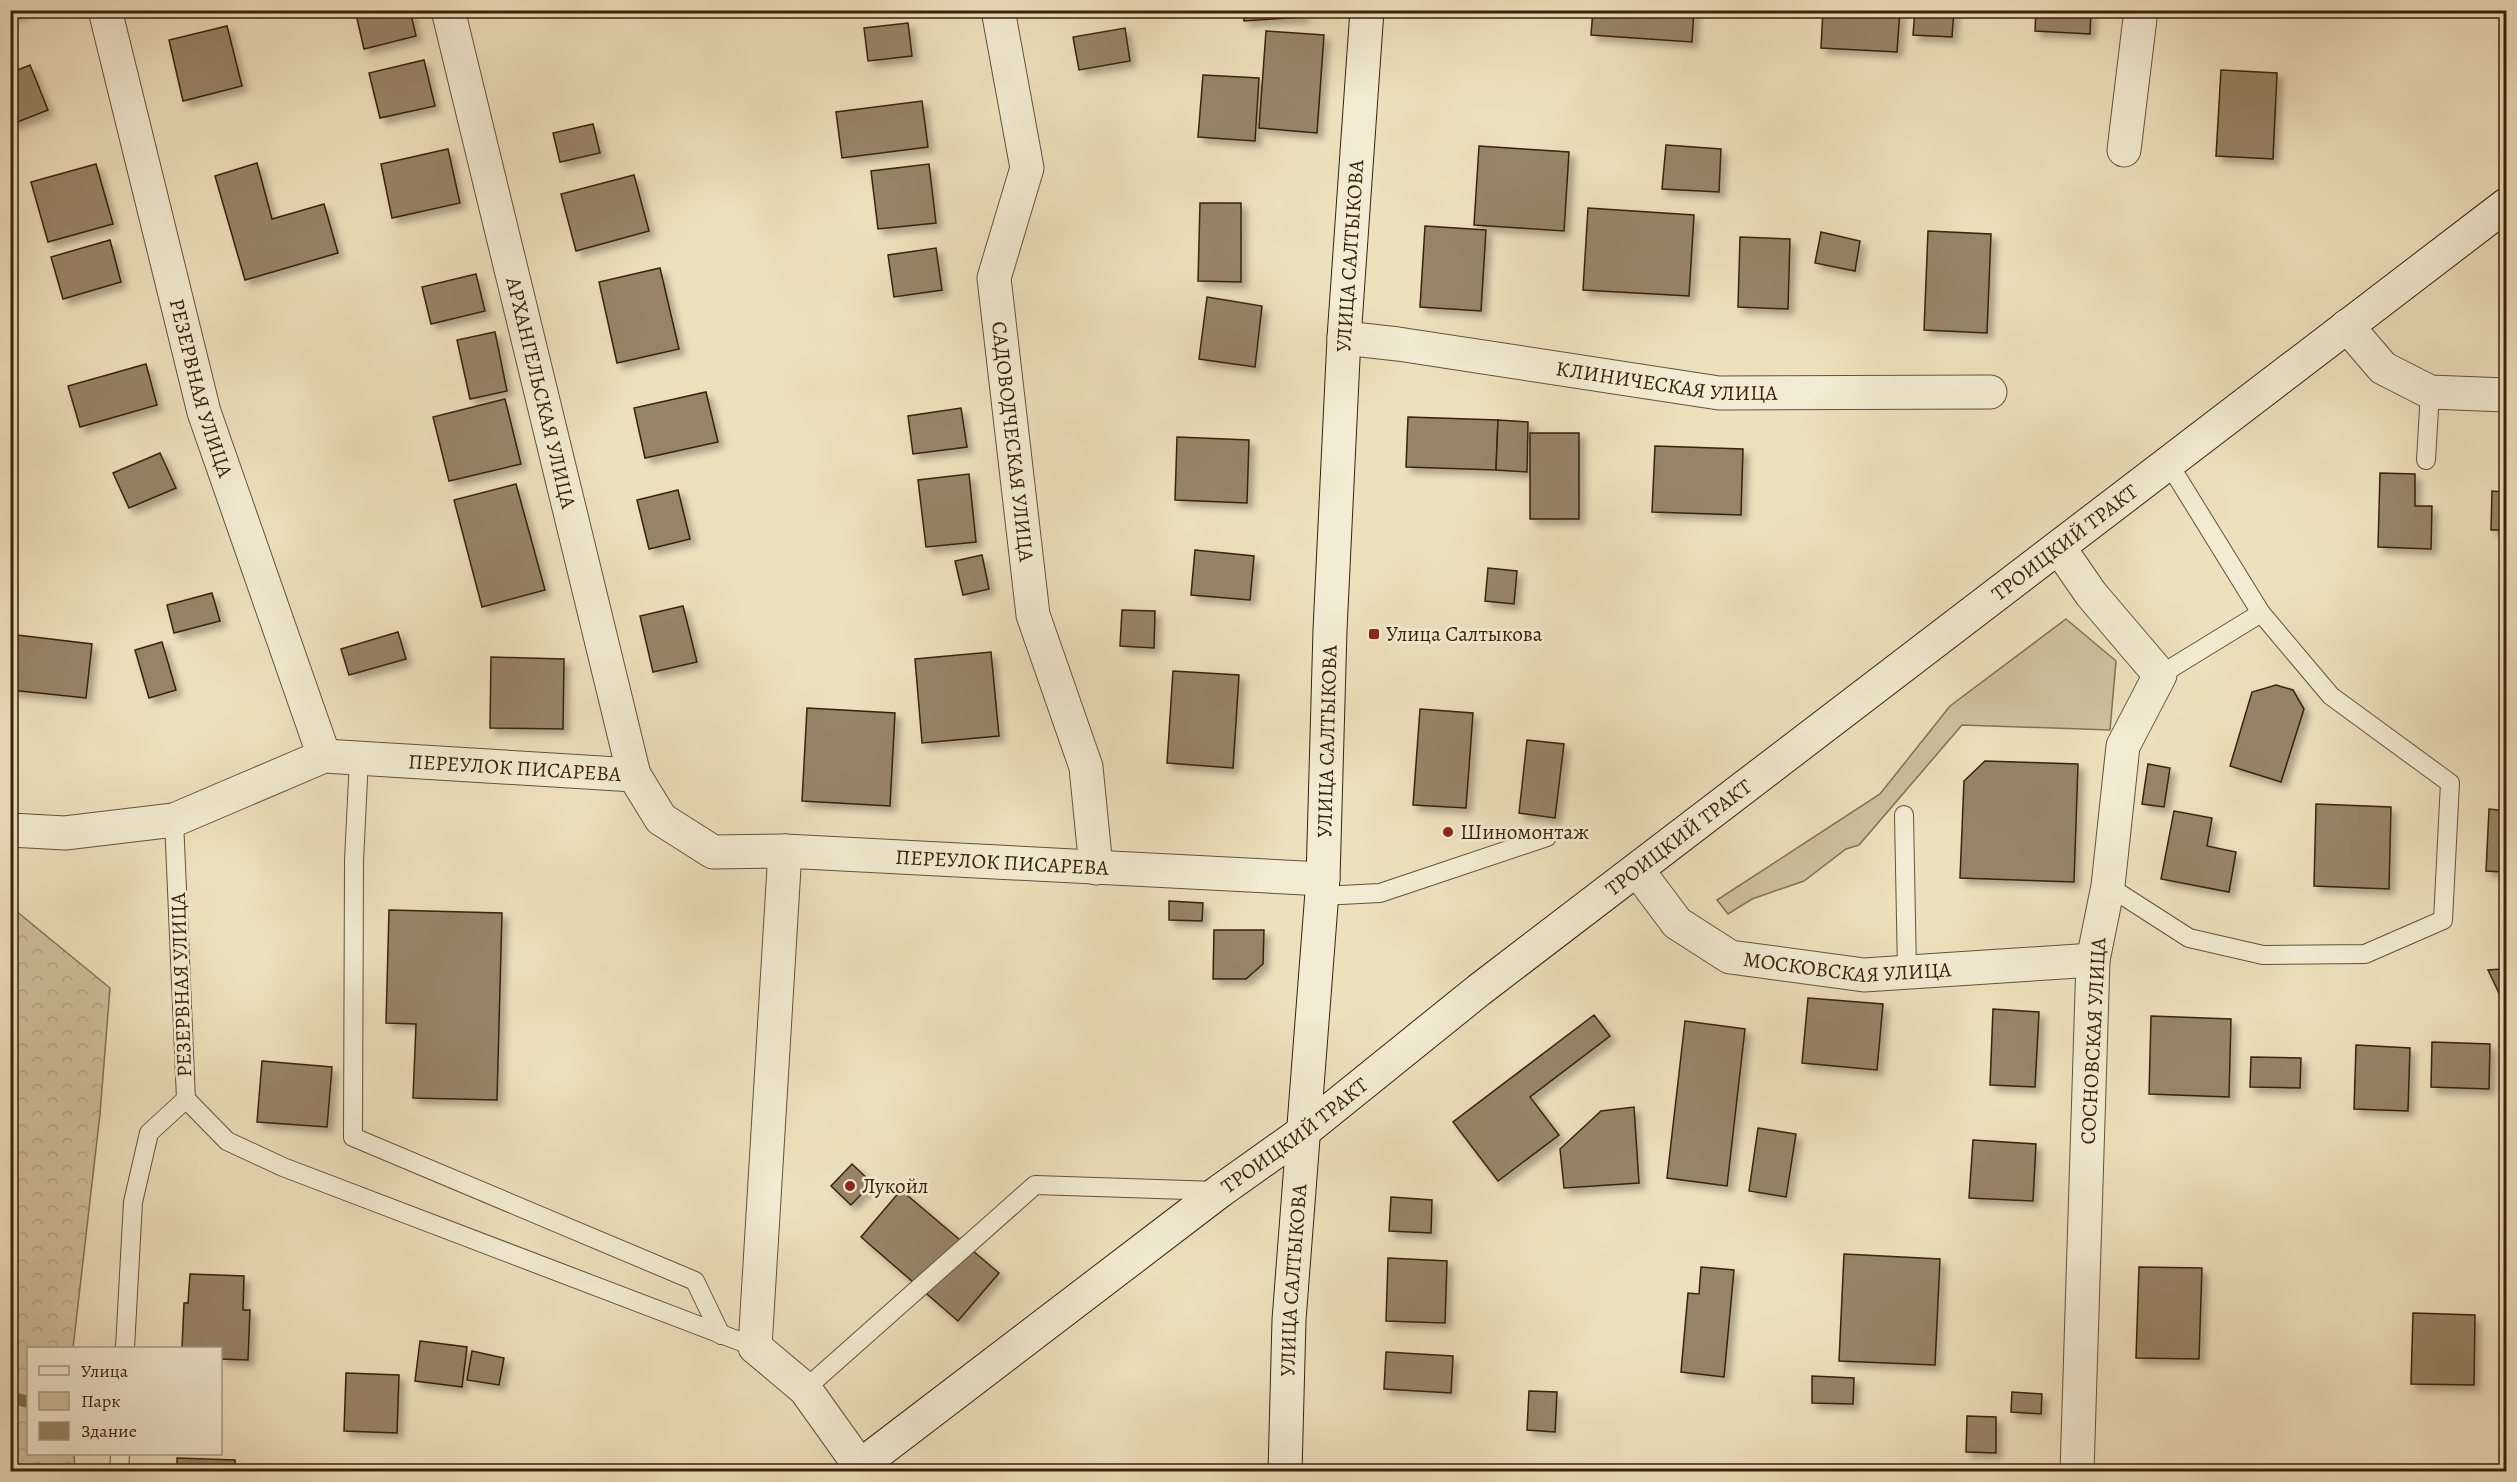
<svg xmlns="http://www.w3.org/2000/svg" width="2517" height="1482" viewBox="0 0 2517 1482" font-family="Alegreya,serif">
<defs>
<pattern id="forest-crowns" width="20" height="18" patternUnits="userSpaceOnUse" patternTransform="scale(1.5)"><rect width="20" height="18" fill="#cfc09e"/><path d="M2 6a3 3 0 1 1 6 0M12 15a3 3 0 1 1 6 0" fill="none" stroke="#b2a587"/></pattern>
<filter id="shadow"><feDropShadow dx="5.5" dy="5.5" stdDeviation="3" flood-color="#0004"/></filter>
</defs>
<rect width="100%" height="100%" fill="#ede0bc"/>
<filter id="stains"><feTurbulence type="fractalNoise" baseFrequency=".00333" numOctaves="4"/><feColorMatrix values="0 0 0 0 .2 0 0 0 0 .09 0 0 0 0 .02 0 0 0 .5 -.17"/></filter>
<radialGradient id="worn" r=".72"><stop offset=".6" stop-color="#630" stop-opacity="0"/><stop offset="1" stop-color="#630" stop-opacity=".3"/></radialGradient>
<!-- green -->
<polygon fill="#cfc09e" stroke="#847055" stroke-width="1.5" points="2066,619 2116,661 2110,730 1962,725 1859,845 1846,849 1804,881 1752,899 1728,914 1717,900 1880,794 1950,706"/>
<!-- forest -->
<polygon fill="url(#forest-crowns)" stroke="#847055" stroke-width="1.5" points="10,906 110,988 100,1114 73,1348 28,1348 28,1454 74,1454 75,1471 11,1471"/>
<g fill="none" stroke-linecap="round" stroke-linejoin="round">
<!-- stream -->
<polyline stroke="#816d52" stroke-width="12" points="10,1397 28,1402"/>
</g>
<!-- building -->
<g fill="#978468" stroke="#3a210c" stroke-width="1.5" filter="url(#shadow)">
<polygon points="10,10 31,10 10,17"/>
<polygon points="355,10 410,10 416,36 364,49"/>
<polygon points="1243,10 1303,10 1303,17 1244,21"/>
<polygon points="1593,10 1694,10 1692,42 1591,35"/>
<polygon points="1823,10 1900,10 1897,52 1821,48"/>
<polygon points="1915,10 1954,10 1952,37 1913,35"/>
<polygon points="2036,10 2091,10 2090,34 2035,31"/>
<polygon points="908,23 912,56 868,61 864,28"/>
<polygon points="227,26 242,86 183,101 169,40"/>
<polygon points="1125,28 1130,61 1079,70 1073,37"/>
<polygon points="1266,31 1324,35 1317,133 1259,128"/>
<polygon points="424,60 435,106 380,118 369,73"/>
<polygon points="30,65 48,110 10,125 10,73"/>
<polygon points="2221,70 2277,73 2273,159 2216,156"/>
<polygon points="1203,75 1259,78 1255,141 1198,137"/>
<polygon points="922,101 928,147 842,158 836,112"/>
<polygon points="593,124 600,153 560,162 553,133"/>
<polygon points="1666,145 1721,149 1719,192 1662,189"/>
<polygon points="1479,146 1569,152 1564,231 1474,225"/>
<polygon points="448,149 460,203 392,218 381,164"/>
<polygon points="257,163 272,219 324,204 338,253 245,280 215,176"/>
<polygon points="96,164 113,224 48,242 31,182"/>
<polygon points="929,164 936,223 878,229 871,171"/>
<polygon points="634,175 649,231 576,251 561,194"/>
<polygon points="1200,203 1241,203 1241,282 1198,281"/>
<polygon points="1588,208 1694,215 1689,296 1583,290"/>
<polygon points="1425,226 1486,230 1481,311 1420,307"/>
<polygon points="1928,231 1991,234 1987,333 1924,330"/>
<polygon points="1821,232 1860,241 1855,271 1815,263"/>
<polygon points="1740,237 1790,239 1788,309 1738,307"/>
<polygon points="110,240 121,282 63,299 51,257"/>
<polygon points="936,248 942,290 894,297 888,255"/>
<polygon points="660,268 679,349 617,363 599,282"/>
<polygon points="476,274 485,311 431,324 422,287"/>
<polygon points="1207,297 1262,306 1255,367 1199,359"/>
<polygon points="495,332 507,391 470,399 457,340"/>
<polygon points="146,364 157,405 80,427 68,386"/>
<polygon points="706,392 718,442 645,458 634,408"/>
<polygon points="505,399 521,464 449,481 433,417"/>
<polygon points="961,408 967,447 913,454 908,416"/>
<polygon points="1408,417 1498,420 1496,470 1406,467"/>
<polygon points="1498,420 1528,422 1527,472 1496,470"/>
<rect x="1530" y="433" width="49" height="86"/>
<polygon points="1177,437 1249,440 1247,503 1175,500"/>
<polygon points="1655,446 1743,449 1741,515 1652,512"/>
<polygon points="160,453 176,488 129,508 113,473"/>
<polygon points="2380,473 2415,474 2415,506 2432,506 2431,549 2378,547"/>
<polygon points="969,474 976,542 926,547 918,480"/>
<polygon points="2505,475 2506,530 2491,530 2492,491 2504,492"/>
<polygon points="516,484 545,590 482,607 454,500"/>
<polygon points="678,490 690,539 649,549 637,500"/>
<polygon points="1195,550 1254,556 1250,600 1191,595"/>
<polygon points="982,555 989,589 963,595 955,561"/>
<polygon points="1488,568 1517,571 1514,604 1485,601"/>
<polygon points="212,593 220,621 174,633 167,605"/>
<polygon points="683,606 697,662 653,672 640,616"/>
<polygon points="1122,610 1155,611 1154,648 1120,646"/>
<polygon points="398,632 406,659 349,675 341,649"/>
<polygon points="17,635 92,644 86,698 11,690"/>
<polygon points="162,642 176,690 149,698 135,650"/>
<polygon points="991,652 999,736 922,743 915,659"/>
<polygon points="491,657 564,659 563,729 490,728"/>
<polygon points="1173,671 1239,675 1233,768 1167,763"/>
<polygon points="2276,685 2293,690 2304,709 2281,782 2230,766 2252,692"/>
<polygon points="807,708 895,713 890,806 802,801"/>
<polygon points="1420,709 1473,713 1466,808 1413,805"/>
<polygon points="1527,740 1564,744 1555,818 1519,813"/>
<polygon points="1985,761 2078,764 2074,882 1960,878 1964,781"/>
<polygon points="2148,764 2170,768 2164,807 2142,804"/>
<polygon points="2316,804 2391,807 2389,889 2314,886"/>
<polygon points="2489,809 2506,811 2506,1008 2488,970 2502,969 2502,872 2486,871"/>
<polygon points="2174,811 2212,818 2207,846 2236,852 2229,892 2161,879"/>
<polygon points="1169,901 1203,903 1202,921 1169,920"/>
<polygon points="389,910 502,913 497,1100 413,1098 416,1024 386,1023"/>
<polygon points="1214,930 1264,930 1263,964 1246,979 1213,979"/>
<polygon points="1808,998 1883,1004 1877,1070 1802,1063"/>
<polygon points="1993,1009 2039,1012 2035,1087 1990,1085"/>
<polygon points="1594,1015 1610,1036 1530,1097 1559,1135 1498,1181 1453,1122"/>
<polygon points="2151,1016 2231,1019 2229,1097 2149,1094"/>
<polygon points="1685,1021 1745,1029 1727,1186 1667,1178"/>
<polygon points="2432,1042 2490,1044 2489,1089 2431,1087"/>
<polygon points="2356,1045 2410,1048 2408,1111 2354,1109"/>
<polygon points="2251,1057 2301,1058 2300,1088 2250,1087"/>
<polygon points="262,1061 332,1067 327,1127 257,1122"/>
<polygon points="1634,1107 1639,1183 1564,1188 1560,1149 1601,1111"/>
<polygon points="1758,1128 1796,1134 1786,1197 1749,1191"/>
<polygon points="1973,1140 2036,1144 2033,1201 1969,1198"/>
<polygon points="852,1164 872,1183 851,1205 831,1186"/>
<polygon points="901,1190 999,1273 958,1321 861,1237"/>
<polygon points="1391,1197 1432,1200 1431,1233 1389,1231"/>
<polygon points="1844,1254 1940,1259 1935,1365 1839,1361"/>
<polygon points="1388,1258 1447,1261 1445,1323 1386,1321"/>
<polygon points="1701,1267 1734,1270 1724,1377 1681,1372 1688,1293 1699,1294"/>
<polygon points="2139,1267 2202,1268 2199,1359 2136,1358"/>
<polygon points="190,1274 244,1276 243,1310 250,1310 248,1360 220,1359 220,1348 182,1348 184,1303 188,1303"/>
<polygon points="2413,1313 2475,1315 2474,1385 2411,1384"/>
<polygon points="420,1341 467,1347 462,1387 415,1381"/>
<polygon points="472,1351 504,1358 499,1385 467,1380"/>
<polygon points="1386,1352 1453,1356 1451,1393 1384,1389"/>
<polygon points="346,1373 399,1375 397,1433 344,1431"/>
<polygon points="1812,1376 1854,1378 1853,1404 1812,1403"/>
<polygon points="1529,1391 1557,1392 1555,1432 1527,1430"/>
<polygon points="2012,1392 2042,1394 2041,1414 2011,1412"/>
<polygon points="1967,1416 1996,1417 1996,1453 1966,1452"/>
<polygon points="177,1458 235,1460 235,1472 177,1472"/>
</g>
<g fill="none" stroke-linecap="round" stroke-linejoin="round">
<defs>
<g id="lane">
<polyline points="2426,460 2430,392"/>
<polyline points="2160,675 2261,613"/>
<polyline points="359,758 354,861 353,1137 695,1281 721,1335"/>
<polyline points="1904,815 1907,972"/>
<polyline points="2108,886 2189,938 2263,955 2365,954 2443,920 2450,783 2331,696 2261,613 2169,464"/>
<polyline points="1321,896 1380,893 1547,837"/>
<polyline points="186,1099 227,1141 283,1167 755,1347"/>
<polyline points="125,1348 133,1202 149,1133 186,1099 174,820"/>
<polyline points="805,1389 1035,1185 1218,1191"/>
<polyline points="119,1472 120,1454"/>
</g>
<g id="street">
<path id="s1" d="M105 10 204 412 324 756"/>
<path id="s2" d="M448 10 634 775"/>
<path id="s3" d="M998 10 1027 168 994 278 1033 615 1086 767 1096 868"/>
<polyline points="2124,150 2141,10"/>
<polyline points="2347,326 2383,368 2430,392 2506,395"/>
<path id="s4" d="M1344 338 1398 344 1719 393 1990 392"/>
<polyline points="2060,549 2091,594 2160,675 2123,746 2108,886 2093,960 2077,1472"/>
<path id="s5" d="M10 830 65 833 174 820 324 756 634 775 661 819 713 852 785 851 1323 879"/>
<polyline points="785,851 755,1347 805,1389 860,1466"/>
<path id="s6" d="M1638 871 1677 923 1730 957 1864 975 2093 960"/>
</g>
<g id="secondary">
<path id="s7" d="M852 1472 1220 1191 1303 1132 1479 990 2506 205"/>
<path id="s8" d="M1285 1472 1289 1320 1323 879 1330 630 1344 338 1367 10"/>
</g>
</defs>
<!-- lane casing -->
<use href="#lane" stroke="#675138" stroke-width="20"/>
<!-- street casing -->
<use href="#street" stroke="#675138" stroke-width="35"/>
<!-- secondary casing -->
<use href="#secondary" stroke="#3a210c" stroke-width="35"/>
<!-- lane -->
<use href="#lane" stroke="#f3ebd3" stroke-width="18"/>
<!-- street -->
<use href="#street" stroke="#f3ebd3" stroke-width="33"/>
<!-- secondary -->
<use href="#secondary" stroke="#f3ebd3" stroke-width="33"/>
</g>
<!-- markers -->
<g fill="#8f2418" stroke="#f3ebd3" stroke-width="2">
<rect x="1368" y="628" width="12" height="12" rx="3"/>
<circle cx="1448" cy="832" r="6"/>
<circle cx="850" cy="1186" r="6"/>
</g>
<g text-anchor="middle" stroke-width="5" stroke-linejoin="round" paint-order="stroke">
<!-- street labels -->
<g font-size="21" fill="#3a210c" stroke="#f3ebd3">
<text dy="7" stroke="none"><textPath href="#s8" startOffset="1218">УЛИЦА САЛТЫКОВА</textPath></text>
<text dy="7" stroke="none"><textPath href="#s4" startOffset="326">КЛИНИЧЕСКАЯ УЛИЦА</textPath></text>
<text dy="7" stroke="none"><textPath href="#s1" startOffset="390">РЕЗЕРВНАЯ УЛИЦА</textPath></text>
<text dy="7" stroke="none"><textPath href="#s2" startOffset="394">АРХАНГЕЛЬСКАЯ УЛИЦА</textPath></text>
<text dy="7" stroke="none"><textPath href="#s3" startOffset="440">САДОВОДЧЕСКАЯ УЛИЦА</textPath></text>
<text dy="7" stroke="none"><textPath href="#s7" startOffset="1528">ТРОИЦКИЙ ТРАКТ</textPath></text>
<text dy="7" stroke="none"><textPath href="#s8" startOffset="732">УЛИЦА САЛТЫКОВА</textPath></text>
<text dy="7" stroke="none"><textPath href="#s5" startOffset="519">ПЕРЕУЛОК ПИСАРЕВА</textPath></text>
<text dy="7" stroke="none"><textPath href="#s7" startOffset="1042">ТРОИЦКИЙ ТРАКТ</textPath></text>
<text dy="7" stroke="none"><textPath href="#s5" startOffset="1041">ПЕРЕУЛОК ПИСАРЕВА</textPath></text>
<text dy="7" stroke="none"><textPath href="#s6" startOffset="246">МОСКОВСКАЯ УЛИЦА</textPath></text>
<text transform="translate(181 985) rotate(-92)" y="7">РЕЗЕРВНАЯ УЛИЦА</text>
<text transform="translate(2093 1041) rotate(-87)" y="7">СОСНОВСКАЯ УЛИЦА</text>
<text dy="7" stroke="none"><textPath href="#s7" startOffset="556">ТРОИЦКИЙ ТРАКТ</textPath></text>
<text dy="7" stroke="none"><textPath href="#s8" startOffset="192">УЛИЦА САЛТЫКОВА</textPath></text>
</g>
<!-- poi labels -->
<g font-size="21" fill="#3a210c" stroke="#f3ebd3" text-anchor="start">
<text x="1386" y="641">Улица Салтыкова</text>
<text x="1460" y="839">Шиномонтаж</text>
<text x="862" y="1193">Лукойл</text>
</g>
</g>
<!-- margin -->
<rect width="2517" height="1482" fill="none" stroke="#ede0bc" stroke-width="36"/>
<rect x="12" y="12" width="2493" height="1458" fill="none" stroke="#3a210c" stroke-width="3"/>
<rect x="18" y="18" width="2481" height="1446" fill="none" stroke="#3a210c" stroke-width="1.5"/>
<!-- legend -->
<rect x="27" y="1347" width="195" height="108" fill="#f3ebd3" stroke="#a99a83" stroke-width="1.5"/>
<rect x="39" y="1366" width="30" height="9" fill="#f3ebd3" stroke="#a99a83" stroke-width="1.5"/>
<text x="81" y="1377" font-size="18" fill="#3a210c">Улица</text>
<rect x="39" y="1392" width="30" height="18" fill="#cfc09e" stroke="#a99a83" stroke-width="1.5"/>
<text x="81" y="1407" font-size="18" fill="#3a210c">Парк</text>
<rect x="39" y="1422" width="30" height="18" fill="#978468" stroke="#a99a83" stroke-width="1.5"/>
<text x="81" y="1437" font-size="18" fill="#3a210c">Здание</text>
<rect width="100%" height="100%" filter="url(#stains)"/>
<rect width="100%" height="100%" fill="url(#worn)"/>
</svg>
